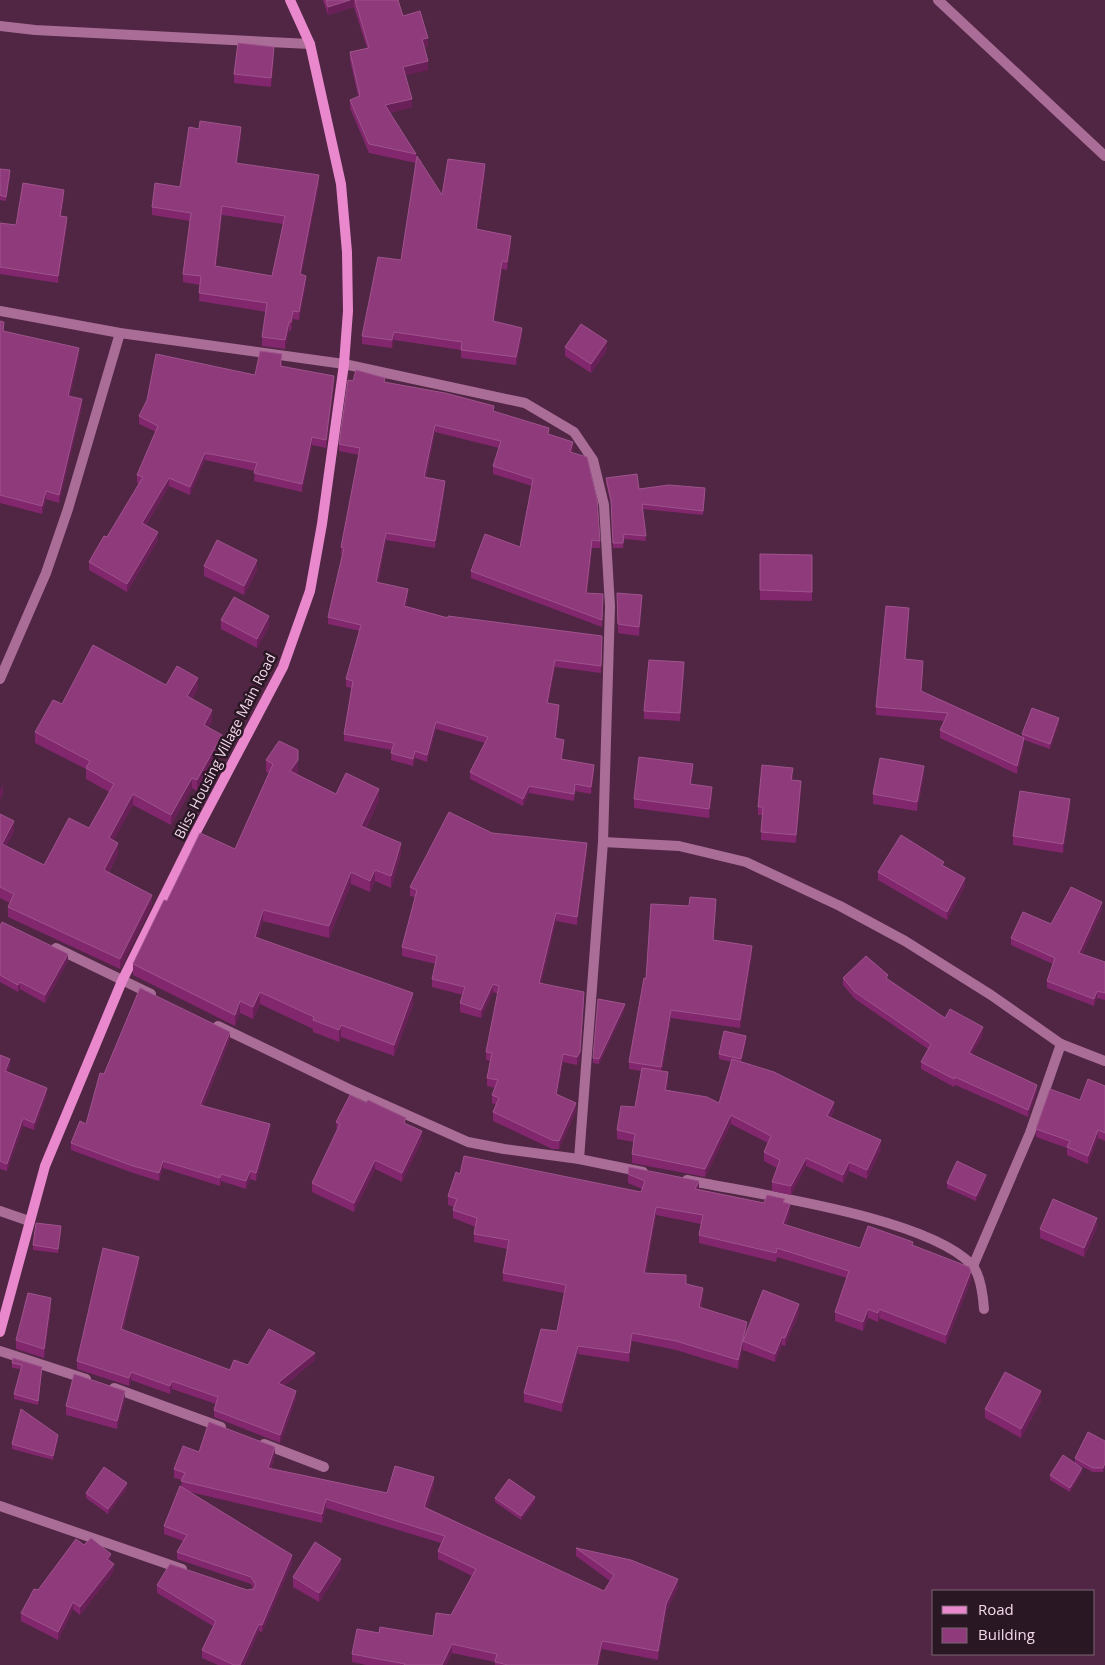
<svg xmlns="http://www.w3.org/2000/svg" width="1105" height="1665" viewBox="0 0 1105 1665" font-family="'Open Sans',sans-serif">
<rect width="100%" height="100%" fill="#502644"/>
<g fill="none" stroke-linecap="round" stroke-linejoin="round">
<!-- street -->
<g stroke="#aa6d97" stroke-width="10">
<polyline points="938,0 1105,156"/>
<polyline points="0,26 35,30 310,44"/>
<polyline points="0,311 120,333 344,364 525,403 574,432 593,460 604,505 610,606 603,842 579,1159"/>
<polyline points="0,679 46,573 68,509 120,333"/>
<polyline points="603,842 679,846 746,862 840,906 905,941 991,995 1061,1044 1105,1061"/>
<polyline points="56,948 151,994"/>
<polyline points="218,1026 349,1089 468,1142 504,1149 579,1159 643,1172"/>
<path d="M687 1180C755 1194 927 1217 972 1265 981 1275 983 1296 984 1309"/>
<polyline points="0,1211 29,1221"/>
<polyline points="973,1266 1030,1133 1061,1044"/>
<polyline points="0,1351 86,1379"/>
<polyline points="114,1388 221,1427"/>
<polyline points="264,1444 324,1467"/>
<polyline points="0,1506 182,1569"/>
</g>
<!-- secondary -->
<polyline stroke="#ea88cd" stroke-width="10" points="0,1332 45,1166 122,981 196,832 283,667 310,591 322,524 344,364 348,311 347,252 341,184 310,44 290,0"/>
</g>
<!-- wall -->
<g fill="#82276d" fill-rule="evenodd">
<polygon points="323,0 398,0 403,16 428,46 424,47 428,70 405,75 412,107 390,113 416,154 416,160 442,195 485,173 477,230 511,244 507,270 502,269 494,322 522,336 516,365 461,358 461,350 394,340 392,348 362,344 362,336 401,260 416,163 369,153 350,108 350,100 358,96 350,60 350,52 367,48 354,7 328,15"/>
<polygon points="274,56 271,87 234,83 234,74"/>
<path d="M199 129 241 136 237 163 319 184 301 275 306 284 299 320 293 319 291 331 289 330 285 349 262 346V337L266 312 199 301 200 285 183 282V274L190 221 152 215V207L180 187ZM222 215 283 224 272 276 216 267Z"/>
<polygon points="0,169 10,175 6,201 0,200"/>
<polygon points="64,197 61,217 67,225 58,283 0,274 0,223 16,225"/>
<polygon points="0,321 4,331 79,356 70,396 82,407 59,503 46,499 42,514 0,503"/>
<polygon points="565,347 607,350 591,373 565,356"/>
<polygon points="282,362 282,366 334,384 326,448 312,445 302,492 254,481 255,471 205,460 190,495 169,486 146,525 158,540 127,592 89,570 89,562 107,537 139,484 137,483 137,475 156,432 139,424 139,416 255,375"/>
<polygon points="353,381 385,383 494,411 549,435 573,449 572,453 600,541 600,548 592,548 587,593 603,594 602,627 471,578 471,571 520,547 532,486 493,474 493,466 499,448 435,432 426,478 445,488 435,548 386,540 378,582 408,596 406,606 448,618 602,636 601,673 555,667 548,704 559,712 556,739 564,747 562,759 594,772 591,794 575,791 574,801 529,793 523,806 470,779 470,772 485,743 436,729 427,762 415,758 413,766 391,760 392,750 344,741 344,734 352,688 346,687 346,679 360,631 328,624 328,617 342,555 341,554 341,547 359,455 339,451 339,444"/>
<polygon points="606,478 639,489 705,493 703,515 642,509 646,541 624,539 623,548 613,548 611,504 606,483"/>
<polygon points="760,554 812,555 812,601 760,600"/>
<polygon points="204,566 257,570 244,595 204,576"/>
<polygon points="617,593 642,603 639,636 618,633"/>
<polygon points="909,616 905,659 923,669 921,691 1022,737 1022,734 1059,722 1050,749 1024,740 1024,746 1017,774 940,738 940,730 945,721 876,715 876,707"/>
<polygon points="221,620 269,626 257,648 221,629"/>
<polygon points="684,671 680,721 644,719 644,711"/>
<polygon points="166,685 198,688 192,699 212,721 208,727 222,745 197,791 192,788 171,825 133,805 113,841 118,854 109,872 152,905 120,969 8,917 8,907 10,903 0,898 0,814 14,831 6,846 44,865 89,828 109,792 86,779 86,769 35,743 35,732 62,704"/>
<polygon points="266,760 298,772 296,774 336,794 379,800 366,828 401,854 391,888 375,881 370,892 351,884 329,938 263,921 258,938 413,1005 394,1056 341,1037 339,1042 313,1032 313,1029 260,1004 253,1019 240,1013 235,1026 133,975 133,964 167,901 235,849 269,773 266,772"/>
<polygon points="693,773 691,784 712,796 709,818 634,808 634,799"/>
<polygon points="924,775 917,811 873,804 873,794"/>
<polygon points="793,776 792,780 801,789 796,843 761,840 762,815 758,815 758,807"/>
<polygon points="1070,808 1063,853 1013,845 1013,836"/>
<polygon points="492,833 587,852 577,925 556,921 541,984 584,1001 580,1060 577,1065 563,1062 557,1094 576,1111 559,1149 552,1149 493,1121 493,1112 496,1105 492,1103 492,1095 495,1088 487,1086 487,1078 490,1061 486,1060 486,1052 498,994 493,992 481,1018 460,1012 460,1003 463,995 432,987 432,979 436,964 402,956 402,947 415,897 410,896 410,887"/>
<polygon points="944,866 965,886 947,920 878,880 878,872"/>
<polygon points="689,906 716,906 713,940 752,954 740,1028 671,1018 662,1071 668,1081 667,1090 719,1103 732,1062 719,1059 719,1054 746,1041 741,1062 834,1111 831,1117 881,1149 867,1179 849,1171 843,1183 806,1166 791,1195 772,1191 772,1182 777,1168 764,1161 764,1152 768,1143 731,1124 705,1177 632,1163 632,1154 634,1142 617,1139 617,1130 635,1107 641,1071 629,1069 629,1062 646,979"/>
<polygon points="1102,909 1082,954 1105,962 1105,1000 1097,998 1094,1006 1047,988 1047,981 1053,964 1011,945 1011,938 1051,924"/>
<polygon points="0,926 68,961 45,1003 20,989 18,992 0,982"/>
<polygon points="843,978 888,980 945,1018 983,1035 972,1054 1037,1092 1028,1117 955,1085 954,1087 921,1069 921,1062 928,1049 855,999 843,985"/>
<polygon points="625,1009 599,1064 593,1063 593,1058"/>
<polygon points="230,1039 203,1106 270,1132 256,1181 250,1179 246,1189 221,1181 220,1186 163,1168 159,1181 133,1173 71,1150 71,1143 86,1124 104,1074"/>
<polygon points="0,1055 10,1066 8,1072 47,1095 34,1130 23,1126 7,1171 0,1169"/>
<polygon points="1105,1086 1105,1141 1098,1138 1088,1164 1067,1155 1067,1148 1036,1137 1036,1129 1080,1100"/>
<polygon points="336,1122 406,1124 422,1140 402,1182 375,1169 354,1212 312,1192 312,1183 337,1131"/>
<polygon points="460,1174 641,1192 642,1189 628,1183 628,1174 764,1203 785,1203 790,1213 786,1225 860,1248 913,1246 971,1280 946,1344 879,1318 878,1322 868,1318 863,1331 835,1321 835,1312 847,1278 777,1257 776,1262 699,1243 699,1235 701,1224 656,1215 646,1273 686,1284 703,1297 701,1308 747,1331 799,1313 785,1346 782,1345 775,1362 743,1350 743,1348 738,1369 676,1350 632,1341 629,1362 578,1354 562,1412 524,1402 524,1393 557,1331 564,1293 503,1281 503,1273 507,1249 474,1242 474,1234 476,1227 453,1218 453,1210 454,1207 448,1205 448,1196"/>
<polygon points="986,1180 976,1201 947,1188 947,1183"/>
<polygon points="1097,1227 1084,1257 1040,1238 1040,1229"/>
<polygon points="61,1231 58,1253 33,1250 33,1245"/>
<polygon points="139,1264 123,1330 230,1370 248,1365 315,1360 284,1386 296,1399 280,1443 214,1417 214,1410 216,1404 172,1389 170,1394 131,1380 129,1386 77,1369 77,1361"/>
<polygon points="51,1308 44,1358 16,1349 16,1340"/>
<polygon points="13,1358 42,1372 38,1405 14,1399 14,1394 21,1369 12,1368 12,1363"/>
<polygon points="125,1399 117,1429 66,1415 66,1406"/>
<polygon points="1041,1401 1021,1438 985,1418 985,1409"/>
<polygon points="58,1440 53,1460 12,1449 12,1444"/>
<polygon points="1105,1441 1105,1467 1103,1472 1093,1472 1075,1463 1075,1458"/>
<polygon points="199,1452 275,1456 271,1469 387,1493 434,1485 427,1508 604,1591 610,1581 576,1556 576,1548 678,1587 666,1612 658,1660 602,1649 599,1665 495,1665 495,1662 452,1653 446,1665 366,1665 352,1662 352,1654 379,1633 433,1636 451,1615 472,1576 438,1559 438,1551 441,1543 326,1508 322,1523 190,1492 292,1563 262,1632 259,1631 244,1665 218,1665 202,1658 202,1650 213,1626 157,1593 157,1585 247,1590 253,1589 251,1584 177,1559 177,1552 183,1541 164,1534 164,1526 181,1487 182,1480 174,1478 174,1469"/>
<polygon points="1082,1472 1070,1492 1050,1480 1050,1475"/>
<polygon points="127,1488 108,1514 86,1498 86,1493"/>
<polygon points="495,1498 535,1502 521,1520 495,1502"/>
<polygon points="84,1545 111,1561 114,1571 80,1615 73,1609 58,1640 21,1621 21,1613 38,1590"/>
<polygon points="341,1568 319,1602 293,1587 293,1577"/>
</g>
<!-- shaded-wall -->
<g fill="#691f57">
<polygon points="350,0 354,0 354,7 328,15 328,7"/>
<polygon points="428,38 428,46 422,48 422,39"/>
<polygon points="274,47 274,56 271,87 271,78"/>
<polygon points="428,61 428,70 403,76 403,67"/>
<polygon points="412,99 412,107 385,114 385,105"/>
<polygon points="241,127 241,136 236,171 236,163"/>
<polygon points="485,164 485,173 476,237 476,229"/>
<polygon points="10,170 10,175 6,201 6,197"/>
<polygon points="319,175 319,184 300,283 300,274"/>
<polygon points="64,190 64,197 60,224 60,216"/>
<polygon points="222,206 222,215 215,275 215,266"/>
<polygon points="67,217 67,225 58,283 58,276"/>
<polygon points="511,236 511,244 507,270 507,262"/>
<polygon points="502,261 502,269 493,329 493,321"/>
<polygon points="306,276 306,284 299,320 299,312"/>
<polygon points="293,311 293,319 291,331 291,322"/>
<polygon points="289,322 289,330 285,349 285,340"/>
<polygon points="522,328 522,336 516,365 516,357"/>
<polygon points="394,332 394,340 392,348 392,340"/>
<polygon points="607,341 607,350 591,373 591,364"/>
<polygon points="79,348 79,356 68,404 68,396"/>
<polygon points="334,376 334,384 326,448 326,440"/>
<polygon points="82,399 82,407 59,503 59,495"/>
<polygon points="435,425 435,432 424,485 424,477"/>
<polygon points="312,437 312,445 302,492 302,484"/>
<polygon points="573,442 573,449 570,459 570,452"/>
<polygon points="205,453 205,460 190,495 190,487"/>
<polygon points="169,478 169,486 142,531 142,523"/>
<polygon points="445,481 445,488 435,548 435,541"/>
<polygon points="46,491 46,499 42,514 42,506"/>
<polygon points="158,532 158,540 127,592 127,584"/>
<polygon points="386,533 386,540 376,589 376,582"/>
<polygon points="592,540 592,548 586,600 586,593"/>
<polygon points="257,560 257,570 244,595 244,586"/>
<polygon points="408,589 408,596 404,613 404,606"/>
<polygon points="642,595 642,603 639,636 639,627"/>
<polygon points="909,608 909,616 905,667 905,659"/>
<polygon points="269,616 269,626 257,648 257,639"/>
<polygon points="555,660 555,667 547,711 547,703"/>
<polygon points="684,662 684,671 680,721 680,713"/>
<polygon points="198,678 198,688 187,707 187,696"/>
<polygon points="559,705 559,712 555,746 555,738"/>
<polygon points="212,710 212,721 204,736 204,725"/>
<polygon points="1059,718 1059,722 1050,749 1050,744"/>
<polygon points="436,722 436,729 427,762 427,755"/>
<polygon points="222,735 222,745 197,791 197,780"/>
<polygon points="1024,738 1024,746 1017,774 1017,766"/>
<polygon points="564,740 564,747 561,766 561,759"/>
<polygon points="415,751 415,758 413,766 413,759"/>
<polygon points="298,760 298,772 290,783 290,771"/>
<polygon points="693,764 693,773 690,793 690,784"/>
<polygon points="594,765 594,772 591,794 591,787"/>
<polygon points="924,766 924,775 917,811 917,802"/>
<polygon points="192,778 192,788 171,825 171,815"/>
<polygon points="801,781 801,789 796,843 796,835"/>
<polygon points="3,785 3,795 0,800 0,790"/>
<polygon points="529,786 529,793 523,806 523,799"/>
<polygon points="712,787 712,796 709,818 709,809"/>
<polygon points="379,789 379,800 361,837 361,826"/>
<polygon points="133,794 133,805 109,849 109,838"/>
<polygon points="1070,799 1070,808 1063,853 1063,844"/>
<polygon points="14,821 14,831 2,855 2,844"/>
<polygon points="118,843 118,854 104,880 104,870"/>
<polygon points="401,843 401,854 391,888 391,876"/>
<polygon points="587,843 587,852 577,925 577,917"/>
<polygon points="375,870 375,881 370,892 370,881"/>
<polygon points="351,872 351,884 329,938 329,926"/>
<polygon points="965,878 965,886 947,920 947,912"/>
<polygon points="152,895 152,905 120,969 120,959"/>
<polygon points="1102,902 1102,909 1079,960 1079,953"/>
<polygon points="263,910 263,921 255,948 255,937"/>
<polygon points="556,913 556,921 539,992 539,983"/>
<polygon points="752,946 752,954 740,1028 740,1020"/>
<polygon points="68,954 68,961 45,1003 45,995"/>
<polygon points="20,982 20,989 18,992 18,985"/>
<polygon points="493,984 493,992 481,1018 481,1010"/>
<polygon points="1097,991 1097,998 1094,1006 1094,999"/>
<polygon points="260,992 260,1004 253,1019 253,1007"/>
<polygon points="584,992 580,1060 577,1065 577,1057"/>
<polygon points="413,993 413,1005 394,1056 394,1045"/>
<polygon points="240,1001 240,1013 235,1026 235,1015"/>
<polygon points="625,1004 625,1009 599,1064 599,1059"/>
<polygon points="671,1010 671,1018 661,1075 661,1067"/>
<polygon points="341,1025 341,1037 339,1042 339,1030"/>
<polygon points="983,1027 983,1035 969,1060 969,1053"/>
<polygon points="230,1032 230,1039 200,1112 200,1105"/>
<polygon points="746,1036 746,1041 741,1064 741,1059"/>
<polygon points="563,1054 563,1062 556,1102 556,1094"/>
<polygon points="10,1059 10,1066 5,1079 5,1071"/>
<polygon points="668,1072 668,1081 665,1098 665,1090"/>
<polygon points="1037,1085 1037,1092 1028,1117 1028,1110"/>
<polygon points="47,1088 47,1095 34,1130 34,1123"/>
<polygon points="834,1102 834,1111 827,1124 827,1116"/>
<polygon points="576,1103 576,1111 559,1149 559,1141"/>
<polygon points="731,1115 731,1124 705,1177 705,1169"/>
<polygon points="23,1118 23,1126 7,1171 7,1164"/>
<polygon points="270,1124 270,1132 256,1181 256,1173"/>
<polygon points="1098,1130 1098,1138 1088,1164 1088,1156"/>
<polygon points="422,1131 422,1140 402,1182 402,1173"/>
<polygon points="881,1140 881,1149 867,1179 867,1170"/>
<polygon points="806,1158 806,1166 791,1195 791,1186"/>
<polygon points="375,1160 375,1169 354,1212 354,1203"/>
<polygon points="163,1161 163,1168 159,1181 159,1173"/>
<polygon points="849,1162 849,1171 843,1183 843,1175"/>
<polygon points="250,1171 250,1179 246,1189 246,1181"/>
<polygon points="221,1174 221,1181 220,1186 220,1178"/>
<polygon points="986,1175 986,1180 976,1201 976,1196"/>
<polygon points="699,1181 699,1190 695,1189"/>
<polygon points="790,1204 790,1213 783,1233 783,1224"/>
<polygon points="656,1207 656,1215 644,1282 644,1273"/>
<polygon points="1097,1218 1097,1227 1084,1257 1084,1248"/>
<polygon points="139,1257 139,1264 121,1336 121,1329"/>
<polygon points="971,1271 971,1280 946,1344 946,1335"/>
<polygon points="703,1288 703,1297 699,1316 699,1307"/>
<polygon points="51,1298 51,1308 44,1358 44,1349"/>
<polygon points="799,1304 799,1313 785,1346 785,1338"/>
<polygon points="868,1309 868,1318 863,1331 863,1322"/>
<polygon points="879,1309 879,1318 878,1322 878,1313"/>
<polygon points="747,1322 747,1331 743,1341 743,1348 738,1369 738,1360"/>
<polygon points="632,1333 632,1341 629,1362 629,1353"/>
<polygon points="782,1337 782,1345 775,1362 775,1354"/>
<polygon points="578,1346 578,1354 562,1412 562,1403"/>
<polygon points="315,1353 315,1360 278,1391 278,1383"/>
<polygon points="42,1367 42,1372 38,1405 38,1401"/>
<polygon points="131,1372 131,1380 129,1386 129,1378"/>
<polygon points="172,1381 172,1389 170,1394 170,1386"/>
<polygon points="125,1391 125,1399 117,1429 117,1421"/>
<polygon points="296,1391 296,1399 280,1443 280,1435"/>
<polygon points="1041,1391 1041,1401 1021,1438 1021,1429"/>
<polygon points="58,1435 58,1440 53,1460 53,1456"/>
<polygon points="275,1447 275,1456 268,1477 268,1468"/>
<polygon points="1105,1463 1105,1467 1103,1472 1103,1468"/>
<polygon points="1082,1468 1082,1472 1070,1492 1070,1488"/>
<polygon points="434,1477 434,1485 424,1516 424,1507"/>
<polygon points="127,1483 127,1488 108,1514 108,1509"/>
<polygon points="535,1497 535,1502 521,1520 521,1516"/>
<polygon points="326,1499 326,1508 322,1523 322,1514"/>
<polygon points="111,1554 111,1561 107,1567 107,1559"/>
<polygon points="292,1555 292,1563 262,1632 262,1625"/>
<polygon points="341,1559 341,1568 319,1602 319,1593"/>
<polygon points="114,1564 114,1571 80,1615 80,1607"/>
<polygon points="678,1579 678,1587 666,1612 658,1660 658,1651 666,1604"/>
<polygon points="73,1602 73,1609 58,1640 58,1632"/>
<polygon points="259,1624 259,1631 244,1665 240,1665"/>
<polygon points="602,1641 602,1649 599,1665 597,1665"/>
<polygon points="452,1644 452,1653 446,1665 442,1665"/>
</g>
<!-- building -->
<g fill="#8f3a7b" stroke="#9e538c" fill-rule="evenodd">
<polygon points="326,0 350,0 328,7"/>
<polygon points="355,0 398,0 403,16 420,11 428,38 422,39 428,61 403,67 412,99 385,105 416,154 369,144 350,100 360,96 350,52 369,48"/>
<polygon points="238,43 274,47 271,78 234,74"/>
<path d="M200 121 241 127 236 163 319 175 300 274 306 276 299 312 293 311 291 322H289L285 340 262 337 267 303 199 293 201 276 183 274 191 213 152 207 155 183 180 187 189 127 199 129ZM222 206 285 216 272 276 215 266Z"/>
<polygon points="417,156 442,195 448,159 485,164 476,229 511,236 507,262 502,261 493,321 522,328 516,357 461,350 462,342 394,332 392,340 362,336 378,257 401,260"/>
<polygon points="0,169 10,170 6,197 0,195"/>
<polygon points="23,183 64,190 60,216 67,217 58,276 0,267 0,223 16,225"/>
<polygon points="0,321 4,322 3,331 79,348 68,396 82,399 59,495 46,491 42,506 0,495"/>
<polygon points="581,324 607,341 591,364 565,347"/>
<polygon points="260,351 282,354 280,366 334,376 326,440 312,437 302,484 254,473 257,463 205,453 190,487 169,478 142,523 158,532 127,584 89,562 104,536 107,537 143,477 137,475 158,426 139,416 147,400 156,354 255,375"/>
<polygon points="356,370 385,378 384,382 445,393 494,406 493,411 549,428 548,434 573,442 570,452 587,457 597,499 600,541 592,540 586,593 603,594 602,620 471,571 485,534 520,547 533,479 493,466 501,441 435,425 424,477 445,481 435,541 386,533 376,582 408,589 404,606 448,618 448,616 602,636 601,666 555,660 547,703 559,705 555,738 564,740 561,759 594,765 591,787 575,784 574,794 529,786 523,799 470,772 488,737 436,722 427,755 415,751 413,759 391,753 394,743 344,734 353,681 346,679 361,625 328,617 344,548 341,547 360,448 339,444 348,380 353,381"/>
<polygon points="637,474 639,489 669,485 705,488 703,511 642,504 646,536 624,534 623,543 613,543 611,500 606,478"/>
<polygon points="217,540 257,560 244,586 204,566"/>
<polygon points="760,554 812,555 812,592 760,590"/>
<polygon points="617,593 642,595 639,627 618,624"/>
<polygon points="234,597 269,616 257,639 221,620"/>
<polygon points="886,606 909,608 905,659 923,661 921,691 1024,738 1017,766 940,730 948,713 876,707"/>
<polygon points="93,645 166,685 177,666 198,678 187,696 212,710 204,725 222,735 197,780 192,778 171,815 133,794 109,838 118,843 104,870 152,895 120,959 8,907 14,894 0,887 0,814 14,821 2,844 44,865 69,818 89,828 114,784 86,768 90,761 35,732 53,700 62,704"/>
<polygon points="649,660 684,662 680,713 644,711"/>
<polygon points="1032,708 1059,718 1050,744 1022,734"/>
<polygon points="279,741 298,750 298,760 290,771 336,794 346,773 379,789 361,826 401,843 391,876 375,870 370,881 351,872 329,926 263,910 255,937 413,993 394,1045 341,1025 339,1030 313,1020 314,1017 260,992 253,1007 240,1001 235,1015 133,964 164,900 167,901 200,833 235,849 273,764 266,760"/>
<polygon points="639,757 693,764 690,784 712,787 709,809 634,799"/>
<polygon points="880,758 924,766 917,802 873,794"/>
<polygon points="762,765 793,768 791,780 801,781 796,835 761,832 763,807 758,807"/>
<polygon points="1020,791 1070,799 1063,844 1013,836"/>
<polygon points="449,812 492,833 587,843 577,917 556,913 539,983 584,992 580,1052 577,1057 563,1054 556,1094 576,1103 559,1141 552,1140 493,1112 499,1098 492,1095 498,1080 487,1078 492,1053 486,1052 499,986 493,984 481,1010 460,1003 465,987 432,979 437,956 402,947 417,890 410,887"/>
<polygon points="901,835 944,862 942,865 965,878 947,912 878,872"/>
<polygon points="1071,887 1102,902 1079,953 1105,962 1105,993 1097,991 1094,999 1047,981 1055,958 1011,938 1023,912 1051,924"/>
<polygon points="690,897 716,899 713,940 752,946 740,1020 671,1010 661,1067 629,1062 644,978 646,979 651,904 689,906"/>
<polygon points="2,922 68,954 45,995 20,982 18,985 0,975 0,926"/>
<polygon points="866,956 888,975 886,978 945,1018 950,1009 983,1027 969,1053 1037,1085 1028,1110 955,1077 954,1079 921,1062 931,1044 855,992 843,978"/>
<polygon points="140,988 230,1032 200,1105 270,1124 256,1173 250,1171 246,1181 221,1174 220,1178 163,1161 159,1173 133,1166 71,1143 80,1121 86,1124 100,1073 104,1074"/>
<polygon points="598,999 625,1004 599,1059 593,1058"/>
<polygon points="724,1031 746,1036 741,1059 719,1054"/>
<polygon points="0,1055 10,1059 5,1071 47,1088 34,1123 23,1118 7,1164 0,1161"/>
<polygon points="732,1059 774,1072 834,1102 827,1116 881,1140 867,1170 849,1162 843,1175 806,1158 791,1186 772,1182 780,1160 764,1152 771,1136 731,1115 705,1169 632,1154 635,1134 617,1130 621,1106 635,1107 642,1068 668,1072 665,1090 707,1097 719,1103"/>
<polygon points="1088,1079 1105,1086 1105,1133 1098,1130 1088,1156 1067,1147 1070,1141 1036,1129 1050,1089 1080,1100"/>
<polygon points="350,1095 366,1103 368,1100 406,1118 404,1123 422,1131 402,1173 375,1160 354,1203 312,1183 340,1124 336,1122"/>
<polygon points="464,1156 641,1192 645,1181 628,1174 629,1167 699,1181 695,1189 764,1203 767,1195 785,1199 783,1202 790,1204 783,1224 860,1248 868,1226 913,1242 912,1245 969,1267 971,1271 946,1335 879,1309 878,1313 868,1309 863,1322 835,1312 849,1271 777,1248 776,1253 699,1235 703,1215 656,1207 644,1273 686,1275 686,1284 703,1288 699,1307 747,1322 738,1360 676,1341 632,1333 629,1353 578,1346 562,1403 524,1393 541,1329 557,1331 566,1285 503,1273 509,1240 474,1234 477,1218 453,1210 457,1199 448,1196 456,1172 460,1174"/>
<polygon points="957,1161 986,1175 976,1196 947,1183"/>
<polygon points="1053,1199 1097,1218 1084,1248 1040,1229"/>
<polygon points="36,1223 61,1226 58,1249 33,1245"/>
<polygon points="103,1248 139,1257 121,1329 230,1370 234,1360 248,1365 269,1329 315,1353 278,1383 296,1391 280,1435 214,1410 218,1397 172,1381 170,1386 131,1372 129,1378 77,1361"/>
<polygon points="763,1290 799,1304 785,1338 782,1337 775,1354 743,1341"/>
<polygon points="28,1293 51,1298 44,1349 16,1340"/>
<polygon points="13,1358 42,1367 38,1401 14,1394 22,1365 12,1363"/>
<polygon points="1005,1372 1041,1391 1021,1429 985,1409"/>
<polygon points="74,1374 125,1391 117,1421 66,1406"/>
<polygon points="21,1409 58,1435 53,1456 12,1444"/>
<polygon points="209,1422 275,1447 268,1468 387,1493 395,1466 434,1477 424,1507 604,1591 614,1575 576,1548 631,1560 678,1579 666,1604 658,1651 602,1641 597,1665 508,1665 495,1662 497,1654 452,1644 442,1665 404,1665 405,1664 352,1654 357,1629 379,1633 380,1627 433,1636 436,1613 451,1615 476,1569 438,1551 445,1536 326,1499 322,1514 181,1481 185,1473 174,1469 183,1446 199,1452"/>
<polygon points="1088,1432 1105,1441 1105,1463 1103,1468 1093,1468 1075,1458"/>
<polygon points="1063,1455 1082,1468 1070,1488 1050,1475"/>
<polygon points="104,1467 127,1483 108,1509 86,1493"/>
<polygon points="509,1479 535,1497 521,1516 495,1498"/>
<polygon points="180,1486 292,1555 262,1625 259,1624 240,1665 234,1665 202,1650 216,1621 157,1585 170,1564 247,1590 253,1589 256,1585 251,1577 177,1552 187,1535 164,1526"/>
<polygon points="91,1538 111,1554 107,1559 114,1564 80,1607 73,1602 58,1632 21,1613 34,1589 38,1590 76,1539 84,1545"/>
<polygon points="315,1542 341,1559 319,1593 293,1577"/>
</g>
<g text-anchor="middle" stroke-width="5" stroke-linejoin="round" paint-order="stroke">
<!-- street labels -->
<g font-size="14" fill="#f3d8ea" stroke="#2a1724">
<text transform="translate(225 746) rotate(-63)" y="5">Bliss Housing Village Main Road</text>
</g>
</g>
<!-- legend -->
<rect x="932" y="1590" width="162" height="65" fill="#2a1724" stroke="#7a6473"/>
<rect x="942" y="1606" width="25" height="8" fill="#ea88cd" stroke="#7a6473"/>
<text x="978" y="1615" font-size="15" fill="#f3d8ea">Road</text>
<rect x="942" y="1628" width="25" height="15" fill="#8f3a7b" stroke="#7a6473"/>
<text x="978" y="1640" font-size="15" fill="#f3d8ea">Building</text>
</svg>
